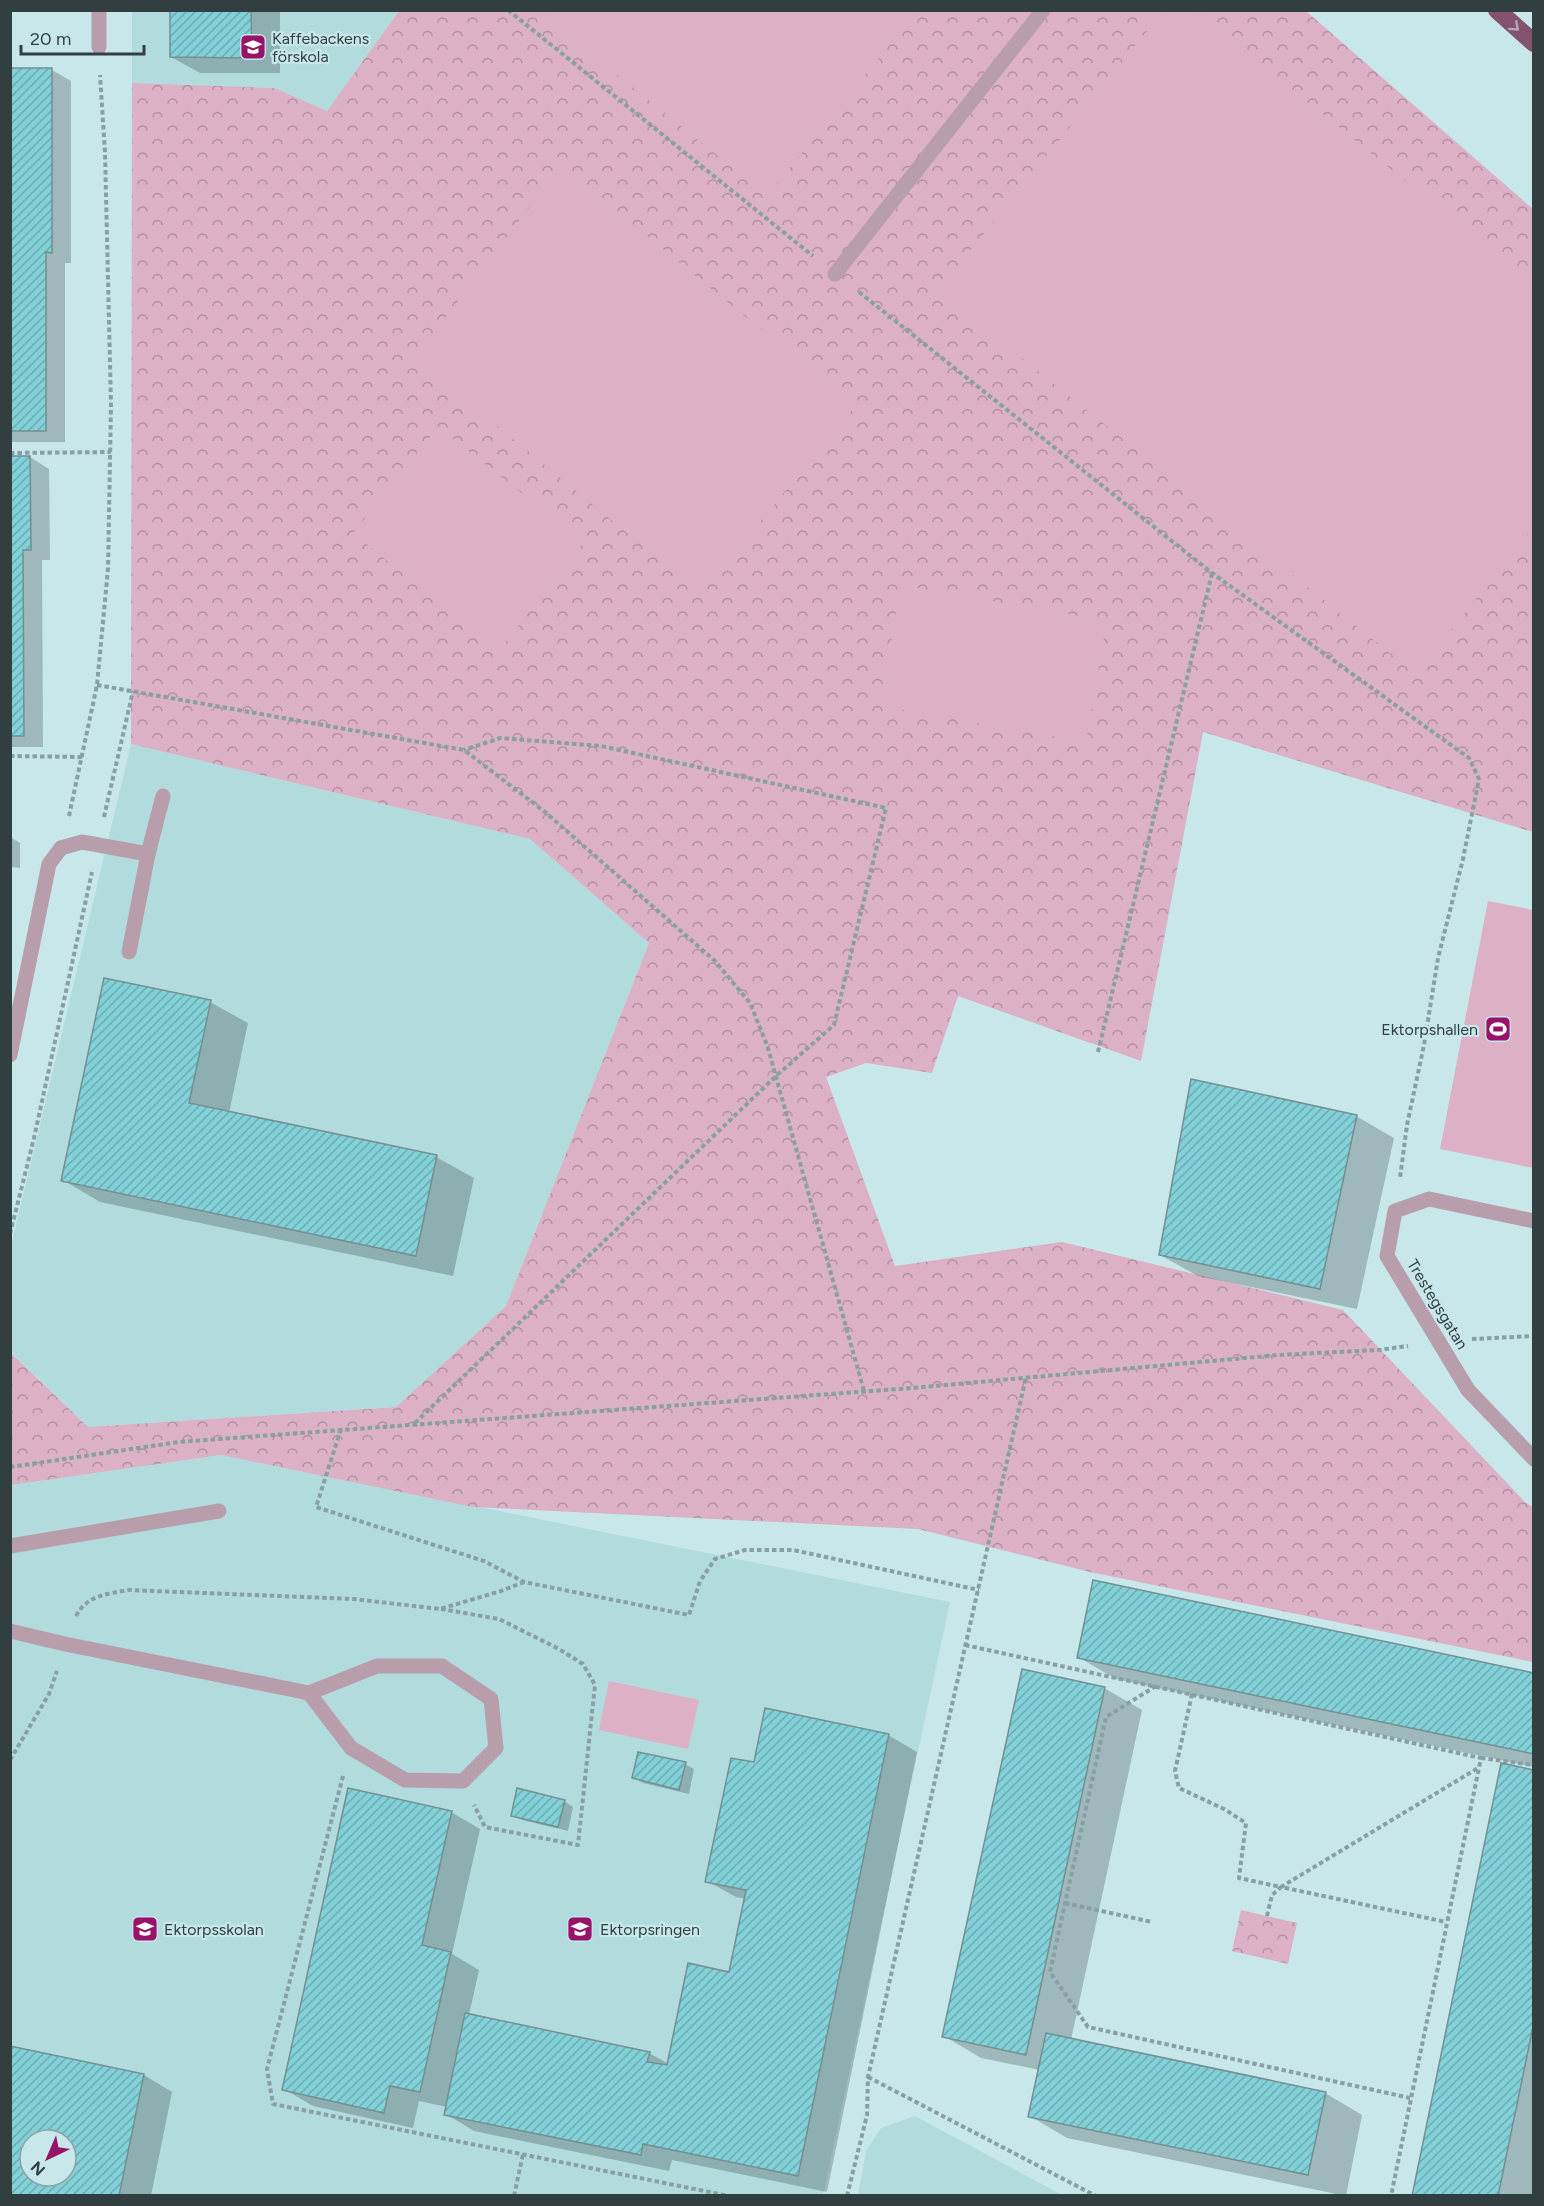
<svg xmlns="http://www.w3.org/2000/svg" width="1544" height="2206" viewBox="0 0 1544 2206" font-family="Figtree,sans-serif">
<defs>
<pattern id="park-crowns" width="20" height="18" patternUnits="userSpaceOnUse" patternTransform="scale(1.5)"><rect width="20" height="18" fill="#dcb0c5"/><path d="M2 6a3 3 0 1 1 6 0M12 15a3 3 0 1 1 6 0" fill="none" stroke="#b391a1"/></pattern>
<pattern id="building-hatch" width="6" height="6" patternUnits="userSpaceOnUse" patternTransform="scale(1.5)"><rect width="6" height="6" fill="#83d1d8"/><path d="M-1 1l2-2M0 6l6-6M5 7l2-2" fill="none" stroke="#6cabb1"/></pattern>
</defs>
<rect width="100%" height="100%" fill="#c7e7ea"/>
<!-- built -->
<g fill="#b2dbde" fill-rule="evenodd">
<polygon points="132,11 399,11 327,112 273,88 132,83"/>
<polygon points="131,744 530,839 649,943 506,1306 396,1407 88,1427 11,1352 11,1246"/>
<path d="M221 1455 950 1602 823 2195H11L10 1485ZM30 2140H66V2176H30Z"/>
<polygon points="915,2116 1062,2195 858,2195 866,2151 881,2128"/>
</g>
<!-- park -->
<g fill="url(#park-crowns)">
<polygon points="399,11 1306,11 1533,209 1533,832 1203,732 1141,1061 958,996 932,1073 866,1063 826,1077 895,1266 1062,1242 1343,1310 1525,1502 1533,1507 1533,1662 1090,1572 918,1529 473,1507 221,1455 11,1485 10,1352 88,1427 396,1407 506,1306 649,943 530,839 131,744 132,83 274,88 327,111"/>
<polygon points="1241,1910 1297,1923 1288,1964 1232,1951"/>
</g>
<!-- garden -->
<g fill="#dcb0c5">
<polygon points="539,11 917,11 767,196"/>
<polygon points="1163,11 1194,11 1533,283 1533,528 1416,674 938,291"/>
<polygon points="561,166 855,406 701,594 415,358"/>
<polygon points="438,427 584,542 498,652 353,533"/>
<polygon points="901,585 1107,621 1086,742 880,706"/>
<polygon points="1488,901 1533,910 1533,1168 1440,1149"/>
<polygon points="609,1681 699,1700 688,1749 599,1730"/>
</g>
<!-- shadow -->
<g fill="#0003" fill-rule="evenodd">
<polygon points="172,10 280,10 280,73 200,73 171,57"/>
<polygon points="10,69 52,70 71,81 71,263 65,263 65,442 10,442"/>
<polygon points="10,457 30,457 49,469 50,560 42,560 43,747 10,747"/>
<polygon points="10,837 20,843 20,868 10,867"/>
<polygon points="210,1002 248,1023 229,1113 436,1157 474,1178 453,1276 100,1202 63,1180"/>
<polygon points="1356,1116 1394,1138 1357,1309 1198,1276 1160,1255"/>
<polygon points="1078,1657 1534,1674 1534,1767 1116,1679"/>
<polygon points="1104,1688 1142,1710 1071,2040 1325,2093 1362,2115 1346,2196 1067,2138 1030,2116 1040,2070 981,2058 944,2036"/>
<polygon points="888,1735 917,1752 827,2192 672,2160 669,2171 474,2131 446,2114 447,2107 419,2101 413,2128 313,2106 284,2089 451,1812 480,1829 452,1954 479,1970 469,2015 649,2053 669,2064 730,1974 746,1899 736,1897 707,1881 755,1764"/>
<polygon points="685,1764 694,1769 689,1794 643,1783 634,1778"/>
<polygon points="1534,1771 1534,2196 1414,2196"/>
<polygon points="564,1801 573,1807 568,1831 522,1820 513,1815"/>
<path d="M10 2047 144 2075 172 2092 151 2196H10ZM30 2140H66V2176H30Z"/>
</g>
<!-- building -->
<g fill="url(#building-hatch)" stroke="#729092" stroke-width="1.5" fill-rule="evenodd">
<polygon points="170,10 251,10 252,58 170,57"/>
<polygon points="10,68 52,68 52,253 46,252 46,431 10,431"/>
<polygon points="10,456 30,456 31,550 23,550 24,736 10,736"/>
<polygon points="104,978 211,1000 189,1103 437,1155 416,1256 61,1181"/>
<polygon points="1191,1079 1357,1115 1320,1289 1159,1255"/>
<polygon points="1093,1580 1534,1673 1534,1754 1077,1658"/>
<polygon points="1022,1669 1105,1687 1026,2055 942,2037"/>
<polygon points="765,1708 889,1734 798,2176 643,2144 641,2155 444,2115 465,2013 650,2052 647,2062 667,2065 688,1963 729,1972 746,1890 705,1882 731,1758 754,1762"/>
<polygon points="638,1752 686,1762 679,1790 632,1778"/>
<polygon points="1501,1763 1534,1770 1534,2022 1498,2196 1412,2196"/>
<polygon points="348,1788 452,1811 422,1945 451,1952 420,2092 390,2086 384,2113 282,2090"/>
<polygon points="517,1788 565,1800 558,1827 511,1816"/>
<polygon points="1046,2033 1326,2092 1308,2175 1028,2117"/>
<path d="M10 2046 144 2074 119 2196H10ZM30 2140H66V2176H30Z"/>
</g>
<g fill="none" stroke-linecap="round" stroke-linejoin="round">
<!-- path -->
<g stroke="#88a0a3" stroke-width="4" stroke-dasharray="4.5 3" stroke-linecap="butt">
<polyline points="508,10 813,256"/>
<polyline points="859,292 1212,573 1469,758 1479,779 1463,859 1438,958 1424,1045 1407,1125 1400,1178"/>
<polyline points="10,453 111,452"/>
<polyline points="97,685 464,750 545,812 715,961 750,1003 767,1045 864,1391"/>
<polyline points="10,756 83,757"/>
<polyline points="69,816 97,685 108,569 111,405 105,152 100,75"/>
<polyline points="104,817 133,691"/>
<polyline points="1098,1052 1212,573"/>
<polyline points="10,1234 34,1138 92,872"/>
<polyline points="1472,1339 1534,1336"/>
<polyline points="415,1423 776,1076 834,1025 886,808 601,746 500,738 464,750"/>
<polyline points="341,1429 316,1507 484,1561 524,1582 689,1615 700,1581 715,1559 745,1550 793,1550 979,1590"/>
<polyline points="10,1467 179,1442 912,1388 1278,1355 1379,1350 1408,1346"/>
<polyline points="441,1609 499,1619 559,1649 583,1664 595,1685 578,1845 485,1827 474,1805"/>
<path d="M76 1616C87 1595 107 1594 129 1590L354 1599 440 1609 501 1591 524 1582"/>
<polyline points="965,1645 1481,1758 1391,2196"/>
<polyline points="1156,1686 1106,1717 1050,1972 1088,2027 1410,2098"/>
<polyline points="1192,1694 1175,1771 1179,1788 1224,1809 1246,1823 1239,1878 1281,1887 1478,1768"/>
<polyline points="1481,1758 1534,1765"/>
<polyline points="10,1760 49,1694 57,1671"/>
<polyline points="343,1776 267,2069 273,2104 729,2196"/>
<polyline points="1065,1903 1152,1922"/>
<polyline points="1267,1916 1272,1895 1281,1887 1446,1922"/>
<polyline points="868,2077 1096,2196"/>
<polyline points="514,2196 523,2154"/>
<polyline points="847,2196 867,2115 868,2077 1026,1377"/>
</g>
<!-- lane -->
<g stroke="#b89eaa" stroke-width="15">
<polyline points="835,274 1043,10"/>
<polyline points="61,848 82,842 148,854 129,952"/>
<polyline points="148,854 163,796"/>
<polyline points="1534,1221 1429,1199 1395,1211 1387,1256 1468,1390 1534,1459"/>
<polyline points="10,1546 219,1511"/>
<polyline points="10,1631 65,1644 309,1693 377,1666 442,1666 491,1699 496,1748 463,1781 405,1780 351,1748 309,1693"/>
</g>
<!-- street -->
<g stroke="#b89eaa" stroke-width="15">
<polyline points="99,47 99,10"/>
<polyline points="10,1055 49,864 61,848"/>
</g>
<!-- highway -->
<polyline stroke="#85526d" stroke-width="18" points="1497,10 1534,43"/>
</g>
<!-- one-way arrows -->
<defs><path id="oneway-chevron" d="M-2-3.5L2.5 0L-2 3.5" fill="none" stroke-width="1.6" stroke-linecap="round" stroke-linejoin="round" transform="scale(1.5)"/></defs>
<use stroke="#adabb8" href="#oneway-chevron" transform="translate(1515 27) rotate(42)"/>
<!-- icons -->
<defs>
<symbol id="school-square" viewBox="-11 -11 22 22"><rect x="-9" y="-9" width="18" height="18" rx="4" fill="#971268" stroke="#c7e7ea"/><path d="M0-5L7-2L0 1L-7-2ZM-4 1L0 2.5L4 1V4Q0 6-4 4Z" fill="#fff"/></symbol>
<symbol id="stadium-square" viewBox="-11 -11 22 22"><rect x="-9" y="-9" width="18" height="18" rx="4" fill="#971268" stroke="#c7e7ea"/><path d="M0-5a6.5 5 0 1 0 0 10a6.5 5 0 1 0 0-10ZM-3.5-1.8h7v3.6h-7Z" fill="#fff"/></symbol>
</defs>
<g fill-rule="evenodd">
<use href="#school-square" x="238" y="32" width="30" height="30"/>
<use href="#stadium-square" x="1483" y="1014" width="30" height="30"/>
<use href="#school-square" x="130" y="1914" width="30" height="30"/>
<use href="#school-square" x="565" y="1914" width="30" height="30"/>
</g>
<g text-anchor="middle" stroke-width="4.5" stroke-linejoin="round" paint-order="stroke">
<!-- poi labels -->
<g font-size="16" fill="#323f40" stroke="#c7e7ea" text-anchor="start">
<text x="272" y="44">Kaffebackens<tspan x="272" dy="18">förskola</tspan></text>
<text x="1478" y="1035" text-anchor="end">Ektorpshallen</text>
<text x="164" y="1935">Ektorpsskolan</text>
<text x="600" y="1935">Ektorpsringen</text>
</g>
<!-- street labels -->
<g font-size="16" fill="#323f40" stroke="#c7e7ea">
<text transform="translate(1438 1304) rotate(59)" y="6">Trestegsgatan</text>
</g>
</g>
<!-- border -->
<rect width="1544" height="2206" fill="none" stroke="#323f40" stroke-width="24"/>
<!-- north arrow -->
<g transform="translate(48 2158) rotate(224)"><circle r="28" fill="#c7e7ea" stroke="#8ba4a6" stroke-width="1.5"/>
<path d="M0-4.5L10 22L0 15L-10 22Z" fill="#971268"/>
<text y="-9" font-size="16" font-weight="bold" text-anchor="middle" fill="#323f40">N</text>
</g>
<!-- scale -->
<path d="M21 45v9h123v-9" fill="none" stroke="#323f40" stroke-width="3"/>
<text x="30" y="45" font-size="18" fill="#323f40" stroke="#c7e7ea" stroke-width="4.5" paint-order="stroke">20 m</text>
</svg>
